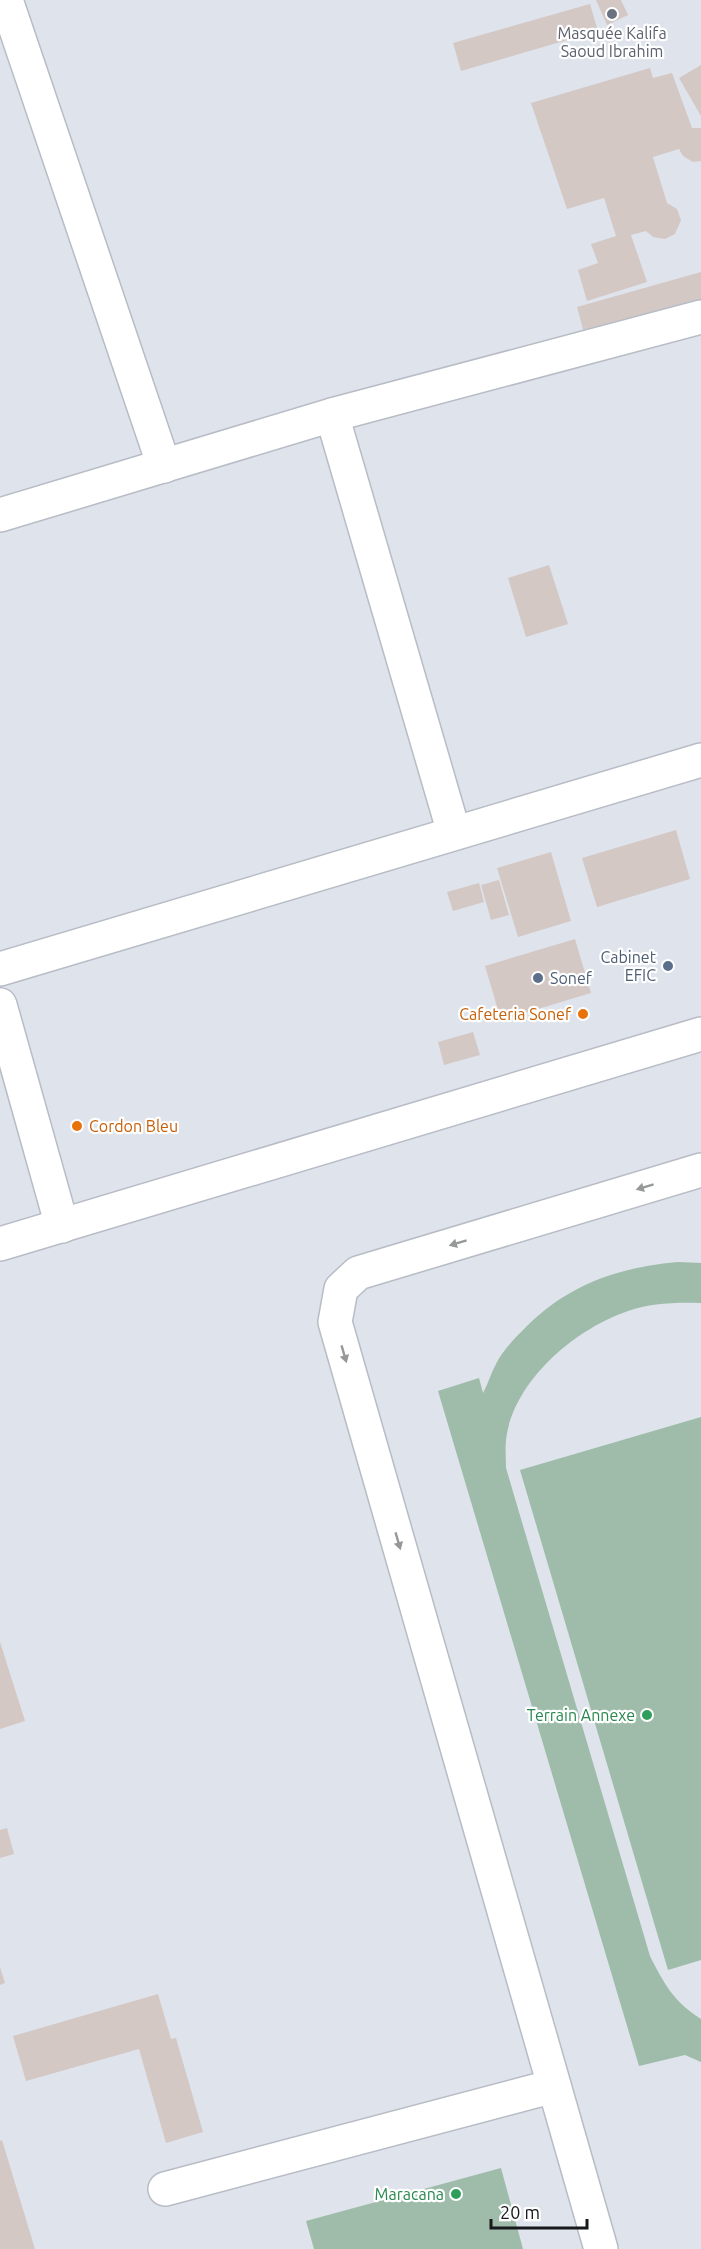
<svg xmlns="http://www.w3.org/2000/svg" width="701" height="2249" viewBox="0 0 701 2249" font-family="Ubuntu,sans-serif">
<rect width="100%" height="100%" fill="#dee3ec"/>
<!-- green -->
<g fill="#9ebca9">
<path d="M678 1262 701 1263V1303C676 1302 651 1303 628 1311 575 1329 513 1381 506 1440 505 1450 506 1459 506 1468L650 1956C664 1984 674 2002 701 2019V2062L685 2055 639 2066 438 1391 479 1378 483 1393C488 1384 491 1373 496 1364 503 1350 515 1338 525 1328 567 1285 619 1267 678 1262Z"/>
<polygon points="701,1417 701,1960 668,1970 520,1470"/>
<polygon points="501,2168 523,2249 314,2249 306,2221"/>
</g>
<!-- building -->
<g fill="#d4c8c5">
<polygon points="596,0 621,0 628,15 607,25"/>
<polygon points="590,4 598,31 461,71 453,43"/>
<polygon points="701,65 701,116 679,78"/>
<polygon points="650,68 653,78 672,73 692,128 701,128 701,161 693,162 683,156 679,149 653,157 667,203 677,209 681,220 675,234 665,239 653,237 646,231 631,235 647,282 587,301 578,270 598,263 591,244 616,236 604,198 567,209 531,103"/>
<polygon points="701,272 701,301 584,333 577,307"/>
<polygon points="549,565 568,624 526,637 508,578"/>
<polygon points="676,830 690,879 597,907 582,858"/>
<polygon points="551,852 571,921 518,937 497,868"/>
<polygon points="499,880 509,915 491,920 481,885"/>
<polygon points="479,883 484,902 453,911 447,892"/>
<polygon points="575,939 591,993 501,1020 485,966"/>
<polygon points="473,1032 480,1055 444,1065 438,1042"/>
<polygon points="0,1642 25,1721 0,1729"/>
<polygon points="7,1828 14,1854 0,1858 0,1830"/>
<polygon points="0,1967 5,1983 0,1985"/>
<polygon points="158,1994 171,2039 176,2038 203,2132 166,2143 139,2049 26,2081 13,2036"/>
<polygon points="2,2140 35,2249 0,2249 0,2141"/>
</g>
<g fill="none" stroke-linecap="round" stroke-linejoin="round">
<defs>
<g id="minor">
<polyline points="6,0 164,466"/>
<polyline points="332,415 454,833"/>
<polyline points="0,515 332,415 701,317"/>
<polyline points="0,969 701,760"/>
<polyline points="0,1005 62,1226"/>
<polyline points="0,1244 701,1034"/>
<polyline points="165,2189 554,2086"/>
<polyline points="601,2249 335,1322 341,1289 358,1273 701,1170"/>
</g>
</defs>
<!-- minor casing -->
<use href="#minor" stroke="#b7bcc5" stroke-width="36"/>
<!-- minor -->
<use href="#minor" stroke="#fff" stroke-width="33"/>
</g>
<!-- one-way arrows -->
<defs><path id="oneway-solid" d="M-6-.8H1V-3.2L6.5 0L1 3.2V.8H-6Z" transform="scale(1.5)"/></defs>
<g fill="#979899">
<use href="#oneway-solid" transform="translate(645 1187) rotate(163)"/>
<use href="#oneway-solid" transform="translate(458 1243) rotate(163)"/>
<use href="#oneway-solid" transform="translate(344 1354) rotate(74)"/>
<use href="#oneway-solid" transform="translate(398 1541) rotate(74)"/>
</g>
<!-- markers -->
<circle fill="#6b7280" stroke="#fff" stroke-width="2" cx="612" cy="14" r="6"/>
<g fill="#5c6f8a" stroke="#fff" stroke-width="2">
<circle cx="668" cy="966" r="6"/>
<circle cx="538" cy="978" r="6"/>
</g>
<g fill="#e8710a" stroke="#fff" stroke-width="2">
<circle cx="583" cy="1014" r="6"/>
<circle cx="77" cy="1126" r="6"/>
</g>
<g fill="#2e9e5b" stroke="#fff" stroke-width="2">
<circle cx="647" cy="1715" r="6"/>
<circle cx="456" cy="2194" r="6"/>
</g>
<g text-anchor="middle" stroke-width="4.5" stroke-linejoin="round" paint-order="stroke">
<!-- worship labels -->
<g font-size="16" fill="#5b616d" stroke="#fff">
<text x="612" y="39">Masquée Kalifa<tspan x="612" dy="18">Saoud Ibrahim</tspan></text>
</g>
<!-- service labels -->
<g font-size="16" fill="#4e5e75" stroke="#fff" text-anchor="end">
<text x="656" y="963">Cabinet<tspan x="656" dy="18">EFIC</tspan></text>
<text x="550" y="984" text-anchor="start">Sonef</text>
</g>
<!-- food labels -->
<g font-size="16" fill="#c56008" stroke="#fff" text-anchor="end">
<text x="571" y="1020">Cafeteria Sonef</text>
<text x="89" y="1132" text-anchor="start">Cordon Bleu</text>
</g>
<!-- leisure labels -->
<g font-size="16" fill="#27864d" stroke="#fff" text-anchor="end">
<text x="635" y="1721">Terrain Annexe</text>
<text x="444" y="2200">Maracana</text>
</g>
</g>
<!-- scale -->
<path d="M491 2219v9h96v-9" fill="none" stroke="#17191c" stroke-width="3"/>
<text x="500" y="2219" font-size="18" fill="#17191c" stroke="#ffffff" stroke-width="4.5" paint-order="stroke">20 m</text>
</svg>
